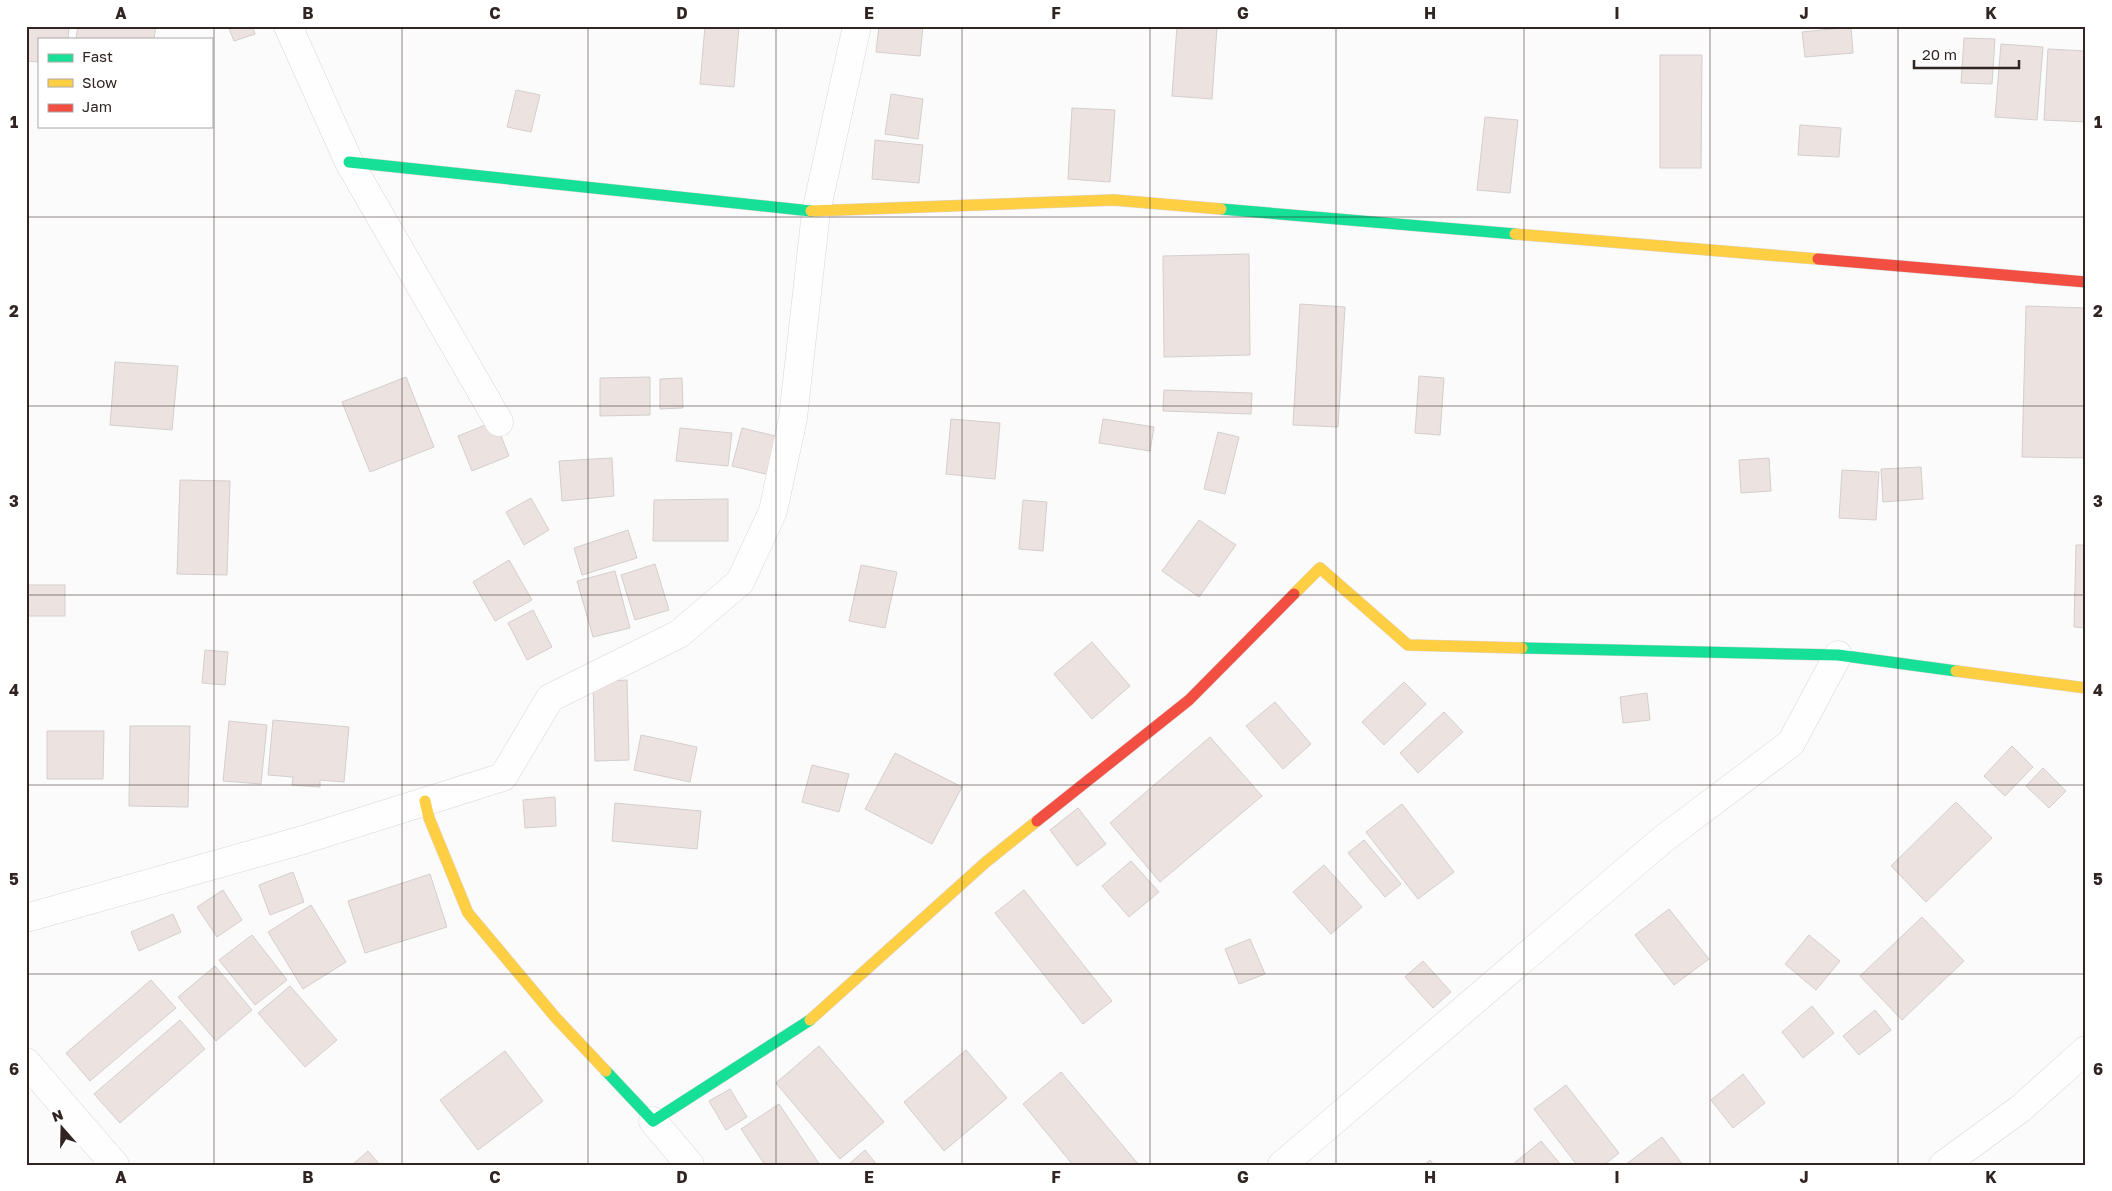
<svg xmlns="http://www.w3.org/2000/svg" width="2112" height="1191" viewBox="0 0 2112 1191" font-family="'Golos Text',sans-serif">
<rect width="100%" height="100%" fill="#fbfbfb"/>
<!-- building -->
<g fill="#ece3e1" stroke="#d4cecd">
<polygon points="27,26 69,26 68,39 39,39 39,62 26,61"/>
<polygon points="78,26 156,26 154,39 76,39"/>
<polygon points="228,26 252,26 255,34 234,41"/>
<polygon points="705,26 739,26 734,87 700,84"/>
<polygon points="879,26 923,26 920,56 876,52"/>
<polygon points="1177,26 1217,28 1212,99 1172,96"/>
<polygon points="1851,27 1853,53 1805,57 1802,32"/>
<polygon points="1964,38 1995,39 1992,84 1961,83"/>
<polygon points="2001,44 2043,47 2037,120 1995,117"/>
<polygon points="2048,49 2086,51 2086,122 2044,120"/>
<polygon points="1660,55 1702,55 1701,168 1660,168"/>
<polygon points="516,90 540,95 531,132 507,127"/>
<polygon points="891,94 923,99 918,139 885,134"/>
<polygon points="1072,108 1115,110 1110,182 1068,179"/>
<polygon points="1485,117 1518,120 1510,193 1477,190"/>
<polygon points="1800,125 1841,128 1839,157 1798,155"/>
<polygon points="875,140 923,145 919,183 872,179"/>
<polygon points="1249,254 1250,355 1164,357 1163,256"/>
<polygon points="1300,304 1345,307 1338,427 1293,425"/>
<polygon points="2026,306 2086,308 2086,458 2022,457"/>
<polygon points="115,362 178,366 172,430 110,425"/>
<polygon points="1419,376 1444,378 1440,435 1415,433"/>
<polygon points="406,377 434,447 370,472 342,402"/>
<polygon points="650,377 650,415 600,416 600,378"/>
<polygon points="682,378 683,408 660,409 660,379"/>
<polygon points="1164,390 1252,393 1251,414 1163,411"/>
<polygon points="951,419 1000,423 995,479 946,474"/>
<polygon points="1103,419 1154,427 1150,451 1099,443"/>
<polygon points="495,421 509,456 472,471 458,436"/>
<polygon points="680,428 732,433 728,466 676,461"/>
<polygon points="742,428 788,439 778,477 732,466"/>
<polygon points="1218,432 1239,437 1225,494 1204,489"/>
<polygon points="612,458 614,496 562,501 559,461"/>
<polygon points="1769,458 1771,491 1741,493 1739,460"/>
<polygon points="1921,467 1923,499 1883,502 1881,469"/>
<polygon points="1842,470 1879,472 1876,520 1839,518"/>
<polygon points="180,480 230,481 227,575 177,574"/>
<polygon points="531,498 549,530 524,545 506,512"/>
<polygon points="728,499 728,541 653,541 654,500"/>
<polygon points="1023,500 1047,502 1043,551 1019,549"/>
<polygon points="1199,520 1236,545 1199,597 1162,571"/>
<polygon points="628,530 637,558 582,575 574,548"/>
<polygon points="2076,545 2086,545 2086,628 2074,627"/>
<polygon points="509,560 532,600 495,621 473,582"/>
<polygon points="655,564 669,610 635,620 621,575"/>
<polygon points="861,565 897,572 885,628 849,621"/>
<polygon points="615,571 630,628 593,637 577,581"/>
<rect x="26" y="585" width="39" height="31"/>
<polygon points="533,610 552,647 527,660 508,623"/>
<polygon points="1092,642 1130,686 1092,719 1054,674"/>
<polygon points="205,650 228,652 225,685 202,683"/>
<polygon points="627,680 629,760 595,761 593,682"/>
<polygon points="1404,682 1426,704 1384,745 1362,722"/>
<polygon points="1647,693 1650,720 1623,723 1620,697"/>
<polygon points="1275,702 1311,744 1283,769 1246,726"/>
<polygon points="1444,712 1463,732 1418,773 1400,753"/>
<polygon points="273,720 349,727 344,782 320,780 320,787 292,785 293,777 268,775"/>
<polygon points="229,721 267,725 261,784 223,781"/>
<polygon points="130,726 190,726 188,807 129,806"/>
<polygon points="47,731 104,731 103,779 47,779"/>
<polygon points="641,735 697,747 690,782 634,770"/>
<polygon points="1210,737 1262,796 1160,882 1110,823"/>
<polygon points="2012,746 2033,767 2005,796 1984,776"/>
<polygon points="895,753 962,787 932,844 865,809"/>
<polygon points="812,765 849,774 839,812 802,802"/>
<polygon points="2043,768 2066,791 2049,808 2026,786"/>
<polygon points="555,797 556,826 525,828 523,800"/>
<polygon points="1956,802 1992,838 1926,902 1891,866"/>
<polygon points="615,803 701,811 697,849 612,841"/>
<polygon points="1402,804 1454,872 1418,899 1366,832"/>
<polygon points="1078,808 1106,844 1077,866 1050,830"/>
<polygon points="1364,840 1401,884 1385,897 1348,853"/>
<polygon points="1131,861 1159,892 1129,917 1102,886"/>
<polygon points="1324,865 1362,907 1331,934 1293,892"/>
<polygon points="293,872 304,902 270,915 259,885"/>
<polygon points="430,874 447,927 365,953 348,901"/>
<polygon points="223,890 242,920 217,937 197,907"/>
<polygon points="1024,890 1112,1001 1083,1024 995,913"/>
<polygon points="311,905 346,962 303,989 268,932"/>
<polygon points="1669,909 1709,959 1674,985 1635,935"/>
<polygon points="173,914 181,932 139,951 131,932"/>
<polygon points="1922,917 1964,961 1902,1020 1860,976"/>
<polygon points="252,935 287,980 255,1005 219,960"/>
<polygon points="1809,935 1840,961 1816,990 1785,964"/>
<polygon points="1250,939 1265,974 1239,984 1225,949"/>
<polygon points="1423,961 1451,992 1433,1008 1405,977"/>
<polygon points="215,966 252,1010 216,1041 178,997"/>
<polygon points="151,980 176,1008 90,1081 66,1053"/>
<polygon points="290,986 337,1040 305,1067 258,1013"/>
<polygon points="1812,1006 1834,1033 1803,1058 1782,1032"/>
<polygon points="1875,1010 1891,1030 1859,1055 1843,1036"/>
<polygon points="180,1020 205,1049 120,1123 94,1094"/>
<polygon points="819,1046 884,1122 840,1159 776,1083"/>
<polygon points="966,1050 1007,1098 944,1151 904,1102"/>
<polygon points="505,1051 543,1101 478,1150 440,1100"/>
<polygon points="1061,1072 1139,1165 1073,1165 1023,1104"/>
<polygon points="1743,1074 1765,1103 1733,1128 1711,1100"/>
<polygon points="1566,1085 1619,1153 1604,1165 1577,1165 1534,1109"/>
<polygon points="730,1089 747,1117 726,1130 709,1101"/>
<polygon points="779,1104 820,1165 765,1165 741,1129"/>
<polygon points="1662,1137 1683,1165 1625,1165"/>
<polygon points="1541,1141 1561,1165 1512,1165"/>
<polygon points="865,1150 877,1165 848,1165"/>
<polygon points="368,1151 380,1165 352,1165"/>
<polygon points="1430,1160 1434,1165 1424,1165"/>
</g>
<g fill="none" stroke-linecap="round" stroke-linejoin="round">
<defs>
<g id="street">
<polyline points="288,26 349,162 499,422"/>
<polyline points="26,918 303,840 503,777 550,698 679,634 740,582 773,511 793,418 816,212 857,26"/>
<polyline points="26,1062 115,1165"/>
<polyline points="653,1121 690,1165"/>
<polyline points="1282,1165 1662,840 1791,743 1838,655"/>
<polyline points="1943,1165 2020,1109 2086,1050"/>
</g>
<g id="fast">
<polyline points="349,162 811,211"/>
<polyline points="1221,209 1515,234"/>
<polyline points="1522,648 1838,655 1956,671"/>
<polyline points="606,1071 653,1121 810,1020"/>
</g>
<g id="slow">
<polyline points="811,211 1114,200 1221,209"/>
<polyline points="1515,234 1818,259"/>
<polyline points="1294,594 1320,568 1408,645 1522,648"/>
<polyline points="1956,671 2086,688"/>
<polyline points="425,801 429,818 468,913 556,1018 606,1071"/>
<polyline points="810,1020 986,862 1037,821"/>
</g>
<g id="jam">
<polyline points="1818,259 2086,282"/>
<polyline points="1037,821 1189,700 1294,594"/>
</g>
</defs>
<!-- street casing -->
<use href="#street" stroke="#dcd5d4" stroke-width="29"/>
<!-- fast casing -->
<use href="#fast" stroke="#dcd5d4" stroke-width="12"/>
<!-- slow casing -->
<use href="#slow" stroke="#dcd5d4" stroke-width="12"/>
<!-- jam casing -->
<use href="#jam" stroke="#dcd5d4" stroke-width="12"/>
<!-- street -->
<use href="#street" stroke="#fefefe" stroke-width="28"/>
<!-- fast -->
<use href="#fast" stroke="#16e098" stroke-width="11"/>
<!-- slow -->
<use href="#slow" stroke="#ffcf43" stroke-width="11"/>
<!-- jam -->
<use href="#jam" stroke="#f24e42" stroke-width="11"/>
</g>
<!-- grid -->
<path fill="none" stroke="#312523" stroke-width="1" stroke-opacity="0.55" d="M214 26V1165M402 26V1165M588 26V1165M776 26V1165M962 26V1165M1150 26V1165M1336 26V1165M1524 26V1165M1710 26V1165M1898 26V1165M26 217H2086M26 406H2086M26 595H2086M26 785H2086M26 974H2086"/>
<!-- border -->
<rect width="2112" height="1191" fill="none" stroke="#ffffff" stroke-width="55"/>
<!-- legend -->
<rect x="38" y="38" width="175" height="90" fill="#ffffff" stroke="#ada8a7"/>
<rect x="48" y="54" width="25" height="8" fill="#16e098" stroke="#ada8a7"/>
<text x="82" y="62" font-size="15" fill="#312523">Fast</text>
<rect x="48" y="79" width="25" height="8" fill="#ffcf43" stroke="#ada8a7"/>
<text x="82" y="88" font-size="15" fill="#312523">Slow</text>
<rect x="48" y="104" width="25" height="8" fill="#f24e42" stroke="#ada8a7"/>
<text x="82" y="112" font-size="15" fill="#312523">Jam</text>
<!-- north arrow -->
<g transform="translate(62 1128) rotate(340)" stroke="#ffffff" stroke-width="4" paint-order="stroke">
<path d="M0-4L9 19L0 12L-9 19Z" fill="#312523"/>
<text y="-8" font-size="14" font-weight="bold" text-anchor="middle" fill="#312523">N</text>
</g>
<!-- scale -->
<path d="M1914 60v8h105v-8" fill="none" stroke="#312523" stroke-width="2.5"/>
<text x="1922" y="60" font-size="15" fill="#312523" stroke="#ffffff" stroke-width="4" paint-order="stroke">20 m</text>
<rect x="28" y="28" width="2056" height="1136" fill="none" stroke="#312523" stroke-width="2"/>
<g font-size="16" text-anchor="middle" font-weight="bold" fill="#312523">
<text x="121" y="19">A</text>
<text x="308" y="19">B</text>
<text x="495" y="19">C</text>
<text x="682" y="19">D</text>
<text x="869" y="19">E</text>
<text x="1056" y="19">F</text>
<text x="1243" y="19">G</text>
<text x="1430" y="19">H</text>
<text x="1617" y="19">I</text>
<text x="1804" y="19">J</text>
<text x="1991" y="19">K</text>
<text x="14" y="128">1</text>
<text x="2098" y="128">1</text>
<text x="14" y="317">2</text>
<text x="2098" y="317">2</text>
<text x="14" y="507">3</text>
<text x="2098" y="507">3</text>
<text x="14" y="696">4</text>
<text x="2098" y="696">4</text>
<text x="14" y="885">5</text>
<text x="2098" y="885">5</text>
<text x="14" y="1075">6</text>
<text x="2098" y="1075">6</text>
<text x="121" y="1183">A</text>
<text x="308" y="1183">B</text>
<text x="495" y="1183">C</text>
<text x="682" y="1183">D</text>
<text x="869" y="1183">E</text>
<text x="1056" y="1183">F</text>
<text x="1243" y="1183">G</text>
<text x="1430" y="1183">H</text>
<text x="1617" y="1183">I</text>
<text x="1804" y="1183">J</text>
<text x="1991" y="1183">K</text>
</g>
</svg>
